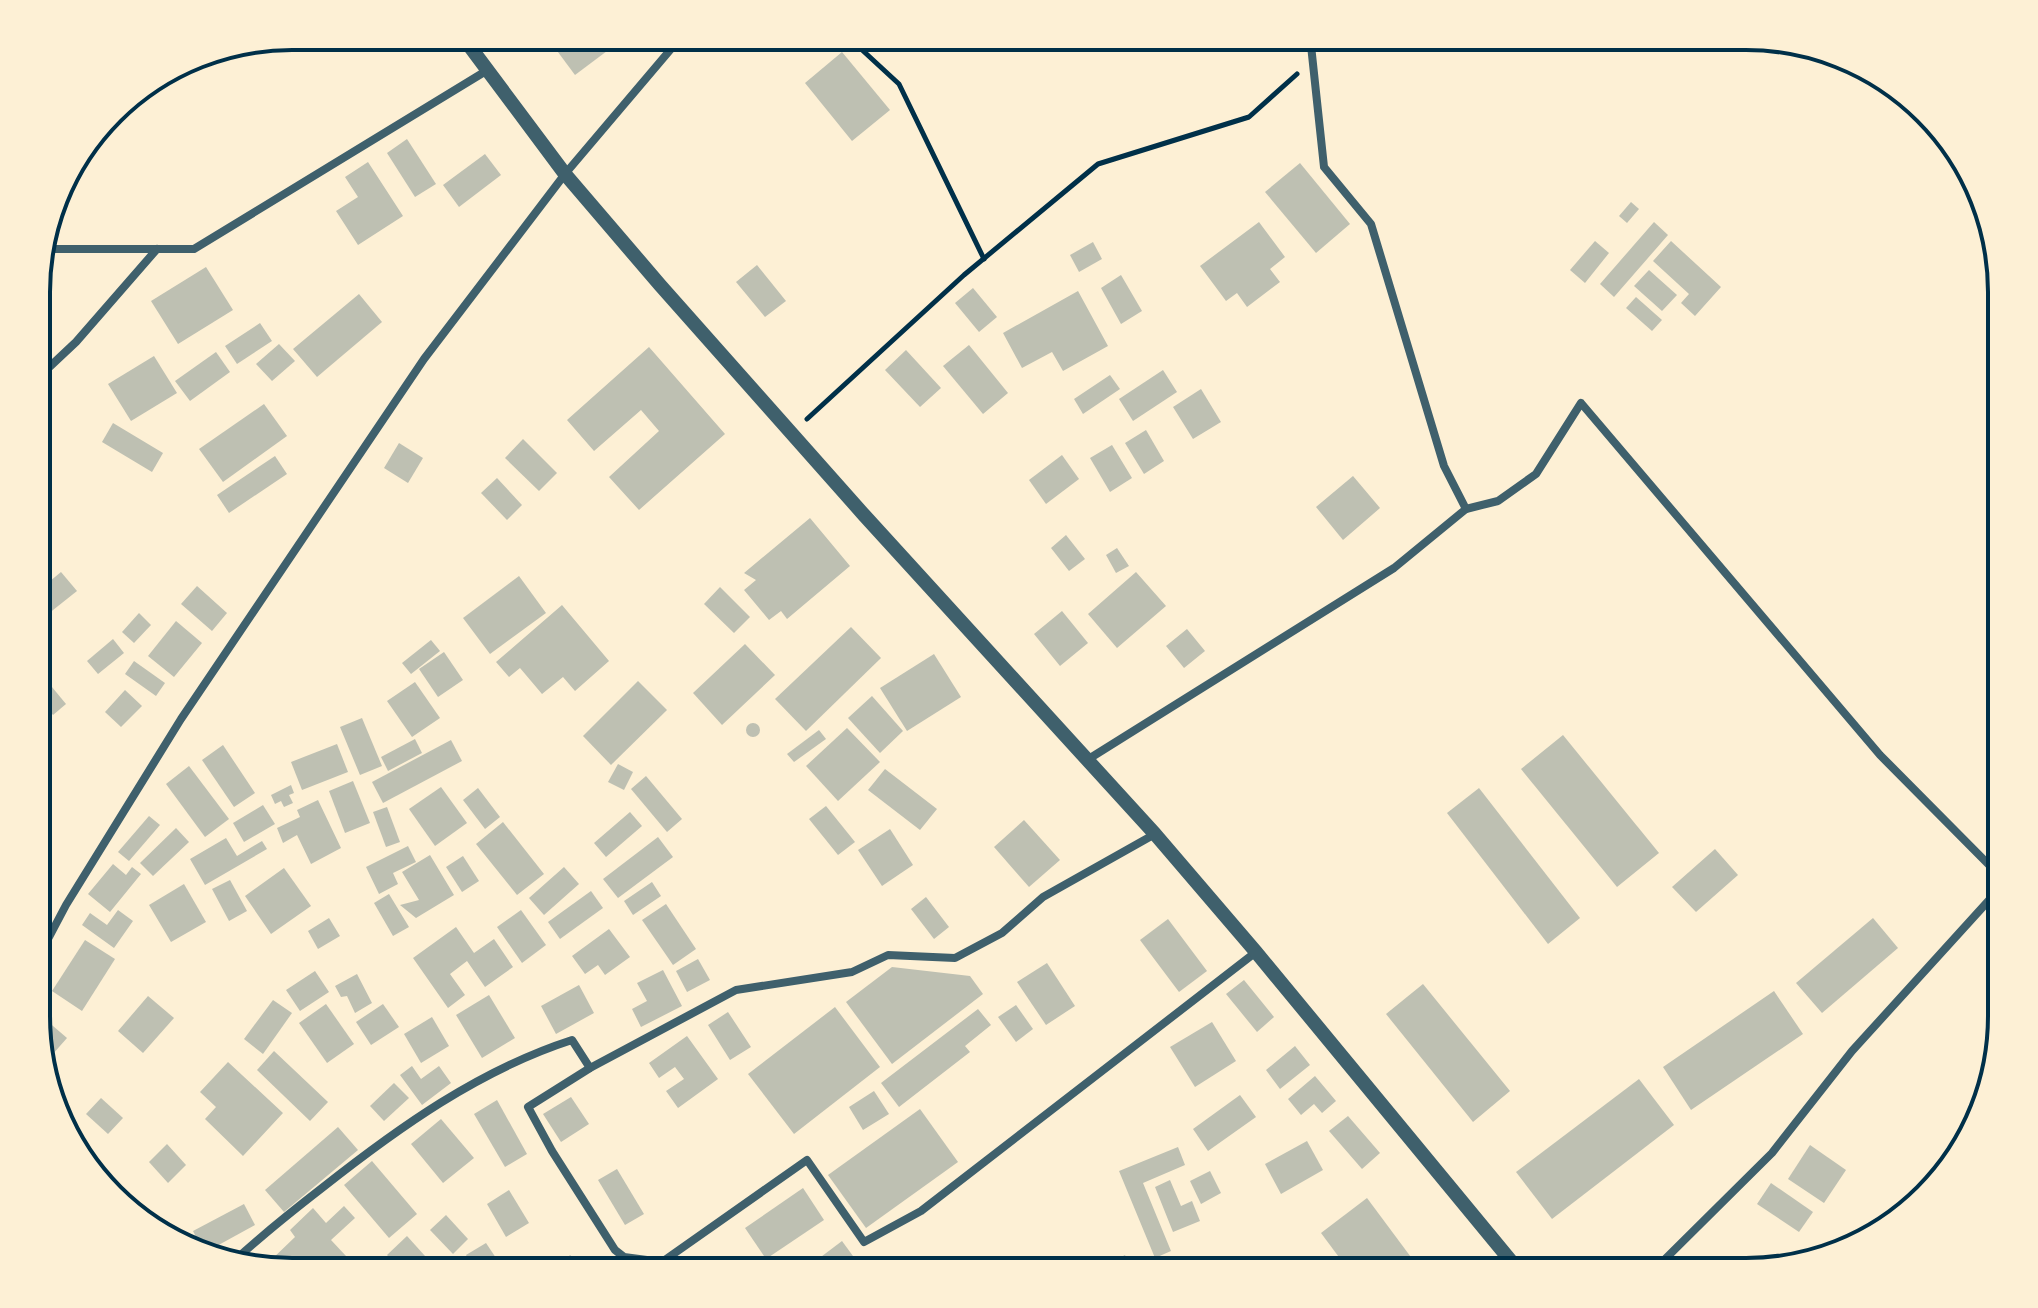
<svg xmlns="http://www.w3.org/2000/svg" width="2038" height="1308" viewBox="0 0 2038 1308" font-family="Signika,sans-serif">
<rect width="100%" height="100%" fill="#fdf0d5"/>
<!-- building -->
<g fill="#bec0b2">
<polygon points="554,36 602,36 611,48 575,75 549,40"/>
<polygon points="842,52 890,110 852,141 805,83"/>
<polygon points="407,139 436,184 415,197 387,153"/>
<polygon points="485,154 501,175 459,207 443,185"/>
<polygon points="368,162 403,216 358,245 336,211 358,197 345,177"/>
<polygon points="1300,163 1350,224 1316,253 1265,192"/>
<polygon points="1631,202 1639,209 1627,223 1619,216"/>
<polygon points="1259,222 1285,257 1270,269 1280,282 1247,307 1237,293 1226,301 1200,266"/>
<polygon points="1654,222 1668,235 1614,297 1600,284"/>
<polygon points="1595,241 1609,253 1585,283 1570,270"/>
<polygon points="1671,241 1721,287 1695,316 1681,303 1689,294 1653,261"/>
<polygon points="1093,242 1102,259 1079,272 1070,255"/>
<polygon points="757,265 786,301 765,317 736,282"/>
<polygon points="206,267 233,310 178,344 151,301"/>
<polygon points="1649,270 1677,295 1662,311 1634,286"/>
<polygon points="1121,275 1142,311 1121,324 1101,288"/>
<polygon points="973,288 997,317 979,332 955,303"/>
<polygon points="1078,291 1108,346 1063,371 1052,352 1022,368 1003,333"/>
<polygon points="359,294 382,322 317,377 293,349"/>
<polygon points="1636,297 1662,320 1652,331 1626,308"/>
<polygon points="260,323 272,341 237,364 225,346"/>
<polygon points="279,344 295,361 272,381 256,364"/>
<polygon points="969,345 1008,393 983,414 943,366"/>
<polygon points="649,347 725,434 639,510 609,477 659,431 641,410 594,451 567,420"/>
<polygon points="906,350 941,388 920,407 885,370"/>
<polygon points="216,352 230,372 190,401 175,381"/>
<polygon points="154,356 177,393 131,421 108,384"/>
<polygon points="1163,370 1177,392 1133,421 1119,399"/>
<polygon points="1110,375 1120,389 1083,414 1074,399"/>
<polygon points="1201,389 1221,422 1193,439 1173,407"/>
<polygon points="264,404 287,436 223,482 199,449"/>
<polygon points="113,423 163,453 152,472 102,442"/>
<polygon points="1146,430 1164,461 1144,474 1125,443"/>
<polygon points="523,439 557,473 539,491 505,458"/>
<polygon points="399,443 423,458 408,483 384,468"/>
<polygon points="1112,445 1132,478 1110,492 1090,458"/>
<polygon points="1062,455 1079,479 1046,504 1029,480"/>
<polygon points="275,456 287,474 229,513 217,495"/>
<polygon points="1353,476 1380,508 1343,540 1316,507"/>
<polygon points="497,478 522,505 507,520 481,493"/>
<polygon points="810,518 850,566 787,619 781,611 769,620 744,590 756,580 744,573"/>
<polygon points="1066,535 1085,559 1069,571 1051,548"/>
<polygon points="1117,548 1129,566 1116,573 1106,555"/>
<polygon points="61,572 77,591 48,614 38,602 38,591"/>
<polygon points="1136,572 1166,606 1117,648 1088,614"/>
<polygon points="519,576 546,613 490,654 463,618"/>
<polygon points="197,586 227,613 212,631 181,604"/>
<polygon points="720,587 750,617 734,633 704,604"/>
<polygon points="562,605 609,661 575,691 563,677 542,694 520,668 509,677 496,662"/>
<polygon points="1062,611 1088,643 1060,666 1034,634"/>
<polygon points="139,613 151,625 134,643 122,632"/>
<polygon points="176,621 202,643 174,677 148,656"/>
<polygon points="851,627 881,658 806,731 775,699"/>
<polygon points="1187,629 1205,651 1184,668 1166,646"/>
<polygon points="113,639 124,653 98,674 87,661"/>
<polygon points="431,640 440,651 411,674 402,663"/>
<polygon points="745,644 775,675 722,725 693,693"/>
<polygon points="444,652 463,680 438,697 419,669"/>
<polygon points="934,654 961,697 907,731 880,688"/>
<polygon points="134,661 165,683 156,696 125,674"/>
<polygon points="47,681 66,704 53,715 38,698 38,689"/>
<polygon points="638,681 667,710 611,765 583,736"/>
<polygon points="415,682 440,718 412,737 387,701"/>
<polygon points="125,690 142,706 121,727 105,712"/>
<polygon points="872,696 903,731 880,753 848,718"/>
<polygon points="362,718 382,766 360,775 340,727"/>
<circle cx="753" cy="730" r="7"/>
<polygon points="847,728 880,762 838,801 806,766"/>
<polygon points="819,730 826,739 794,762 787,754"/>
<polygon points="1563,735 1659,853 1617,887 1521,769"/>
<polygon points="415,739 422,753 388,771 381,757"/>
<polygon points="451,740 462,761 383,803 372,782"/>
<polygon points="337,744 348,772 302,790 291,762"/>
<polygon points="223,745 255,793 234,807 202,760"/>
<polygon points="618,764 633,772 624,790 608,782"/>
<polygon points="189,766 229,819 205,837 166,784"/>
<polygon points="885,769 937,809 920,830 868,790"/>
<polygon points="646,776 682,819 667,832 631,789"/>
<polygon points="353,781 370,823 345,833 329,791"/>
<polygon points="291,785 294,793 289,795 293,803 284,807 281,801 275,804 271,795"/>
<polygon points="441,787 467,823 435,846 409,809"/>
<polygon points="478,788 500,817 485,829 463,800"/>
<polygon points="1479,788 1580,918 1548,944 1447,813"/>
<polygon points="38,795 51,806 38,821"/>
<polygon points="318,800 341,848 311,864 297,835 283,843 277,828 300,817 297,810"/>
<polygon points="263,805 275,824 244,842 233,823"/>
<polygon points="826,806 855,842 838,855 809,819"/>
<polygon points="387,807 400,842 386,847 373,812"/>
<polygon points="630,812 642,826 606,857 594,843"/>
<polygon points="149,816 160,825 129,861 118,852"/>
<polygon points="1024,820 1060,860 1029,887 994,847"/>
<polygon points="503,822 544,874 517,895 476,844"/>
<polygon points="176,828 189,842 153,876 140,863"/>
<polygon points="890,829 913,865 882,886 858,850"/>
<polygon points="658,837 673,857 618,898 603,879"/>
<polygon points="226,838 237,856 262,841 267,849 205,885 190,859"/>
<polygon points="408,846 416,862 393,873 398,884 379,894 366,867"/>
<polygon points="1715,849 1738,875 1696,912 1672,887"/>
<polygon points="430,855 454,895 416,918 400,905 419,900 402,872"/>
<polygon points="463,856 479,881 462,892 446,867"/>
<polygon points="113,864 126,875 132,867 141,874 110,912 88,894"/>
<polygon points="564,867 579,884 544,915 529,898"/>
<polygon points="284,868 311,906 271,934 245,896"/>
<polygon points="230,880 247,911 229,921 212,889"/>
<polygon points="652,882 661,896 633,915 624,901"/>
<polygon points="184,884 206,922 171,942 149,905"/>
<polygon points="591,891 603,908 560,939 548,922"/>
<polygon points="389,894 409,927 393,936 374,903"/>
<polygon points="926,897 949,927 934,939 911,909"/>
<polygon points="666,904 696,949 673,965 642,920"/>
<polygon points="118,910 133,921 114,948 82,925 90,913 107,925"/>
<polygon points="521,910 546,945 522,963 497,927"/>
<polygon points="329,918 340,936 318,949 308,931"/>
<polygon points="1873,918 1898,948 1822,1013 1796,983"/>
<polygon points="1168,919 1207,971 1179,992 1140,940"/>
<polygon points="456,927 474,953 494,939 513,967 485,987 467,961 450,974 465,995 448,1008 413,958"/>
<polygon points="609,929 630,957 605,975 598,965 585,974 572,956"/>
<polygon points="85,940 115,959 82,1011 52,991"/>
<polygon points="698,959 710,980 687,992 676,971"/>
<polygon points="1047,963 1075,1006 1046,1025 1017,982"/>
<polygon points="892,967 970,976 983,994 892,1064 846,1002"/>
<polygon points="663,970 682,1006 641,1027 632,1009 647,1001 637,983"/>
<polygon points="315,971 329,992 300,1011 286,990"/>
<polygon points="357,974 372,1003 355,1013 347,996 341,997 335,986"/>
<polygon points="1244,980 1274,1017 1257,1032 1226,994"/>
<polygon points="1423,984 1510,1091 1473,1122 1386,1014"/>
<polygon points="579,985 594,1013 556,1034 541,1006"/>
<polygon points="1774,991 1803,1034 1691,1110 1663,1067"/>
<polygon points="489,995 515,1038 482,1058 456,1015"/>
<polygon points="148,996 174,1018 143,1053 118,1031"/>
<polygon points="273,1000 292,1013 263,1054 244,1039"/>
<polygon points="326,1004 354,1044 327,1063 299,1023"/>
<polygon points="383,1004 399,1027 371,1045 356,1022"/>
<polygon points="1016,1005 1033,1029 1016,1042 998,1017"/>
<polygon points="835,1007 880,1067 794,1134 748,1074"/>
<polygon points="978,1009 991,1025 965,1046 970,1052 899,1107 881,1083"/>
<polygon points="728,1012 751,1047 730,1060 708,1025"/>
<polygon points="432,1017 449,1046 421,1063 404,1034"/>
<polygon points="46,1020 67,1038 52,1055 38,1043 38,1029"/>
<polygon points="1212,1022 1236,1061 1195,1087 1170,1047"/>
<polygon points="687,1036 718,1079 678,1108 666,1091 684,1079 675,1067 659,1078 649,1063"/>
<polygon points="1295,1046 1310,1065 1280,1089 1266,1070"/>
<polygon points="274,1051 328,1102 310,1121 257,1070"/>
<polygon points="228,1062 283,1113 243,1156 205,1119 216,1107 200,1092"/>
<polygon points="412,1066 421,1079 439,1066 451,1083 422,1105 400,1075"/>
<polygon points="1315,1076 1336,1101 1322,1113 1314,1104 1301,1115 1288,1099"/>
<polygon points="1639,1079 1674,1125 1552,1219 1516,1172"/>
<polygon points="394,1083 409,1098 384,1121 370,1106"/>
<polygon points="874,1091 889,1114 863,1130 849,1107"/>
<polygon points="1240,1095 1256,1117 1208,1151 1193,1129"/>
<polygon points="571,1097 589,1124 561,1142 543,1114"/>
<polygon points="101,1098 123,1118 108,1134 86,1114"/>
<polygon points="497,1100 527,1154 505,1167 474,1114"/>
<polygon points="920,1109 958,1162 866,1228 828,1175"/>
<polygon points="1348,1116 1380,1153 1362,1169 1329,1131"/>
<polygon points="441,1119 474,1158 443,1183 411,1144"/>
<polygon points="338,1127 358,1150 284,1212 265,1190"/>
<polygon points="1307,1141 1323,1170 1281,1194 1265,1164"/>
<polygon points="167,1144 186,1165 168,1183 149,1162"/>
<polygon points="1810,1145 1846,1170 1824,1203 1788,1179"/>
<polygon points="1178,1147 1185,1165 1143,1183 1171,1251 1155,1258 1119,1171"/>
<polygon points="372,1161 417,1214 389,1238 344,1185"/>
<polygon points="617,1169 644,1214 625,1225 598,1180"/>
<polygon points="1210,1171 1221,1193 1201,1204 1190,1181"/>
<polygon points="1170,1180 1181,1206 1192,1201 1200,1221 1173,1232 1155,1187"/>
<polygon points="1771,1183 1813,1212 1799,1232 1757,1204"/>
<polygon points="803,1188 824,1220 766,1259 745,1228"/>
<polygon points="509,1190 529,1223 506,1237 487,1204"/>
<polygon points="1367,1198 1422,1272 1350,1272 1321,1233"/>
<polygon points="244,1204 255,1225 204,1253 193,1231"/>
<polygon points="344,1206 355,1218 331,1240 361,1272 311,1272 306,1267 300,1272 291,1272 253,1266 264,1256 269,1262 295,1237 290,1230 313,1208 326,1223"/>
<polygon points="446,1215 468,1239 453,1254 430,1230"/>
<polygon points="407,1236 434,1266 428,1272 403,1272 387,1255"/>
<polygon points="842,1241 861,1267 854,1272 801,1272"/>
<polygon points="486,1243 504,1270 501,1272 476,1272 466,1255"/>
<polygon points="570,1255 589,1272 555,1272"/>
<polygon points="1125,1255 1130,1266 1115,1272 1110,1263"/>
<polygon points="376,1260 388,1272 364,1272"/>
<polygon points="742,1261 750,1272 729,1272"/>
<polygon points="448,1263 456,1272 439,1272"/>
<polygon points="948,1263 953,1272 931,1272"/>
</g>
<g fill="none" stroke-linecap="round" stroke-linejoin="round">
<!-- path -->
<g stroke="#003049" stroke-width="5">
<polyline points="847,36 899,84 984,259"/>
<polyline points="807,419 964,275 1098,164 1249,117 1297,74"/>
</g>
<!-- minor -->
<g stroke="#3f606c" stroke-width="8">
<polyline points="41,249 194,249 486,71"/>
<polyline points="38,374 43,373 76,342 157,249"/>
<polyline points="1466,509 1498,501 1536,474 1581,403 1880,755 2001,877"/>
<polyline points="1087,760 1394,568 1466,509 1444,466 1371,224 1324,167 1310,36"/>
<polyline points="1155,834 1043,897 1002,933 955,958 888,955 852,972 736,990 590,1068 528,1107 552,1151 615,1250 624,1257 662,1262 807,1160 864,1242 921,1211 1256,952"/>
<polyline points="38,958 66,905 181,719 424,359 565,174 682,36"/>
<path d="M233 1262C261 1236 291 1212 322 1188 398 1128 479 1070 572 1040L590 1068"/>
<polyline points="1652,1272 1772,1153 1852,1051 2001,887"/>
</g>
<!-- tertiary -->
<polyline stroke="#3f606c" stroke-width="14" points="462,36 565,174 660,285 864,515 1155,834 1256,952 1520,1272"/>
</g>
<!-- crop -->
<path d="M0 0H2038V1308H0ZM292 50H1746A242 242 0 0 1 1988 292V1016A242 242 0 0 1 1746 1258H292A242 242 0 0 1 50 1016V292A242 242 0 0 1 292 50Z" fill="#fdf0d5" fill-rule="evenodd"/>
<path fill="none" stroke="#003049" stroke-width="4" d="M292 50H1746A242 242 0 0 1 1988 292V1016A242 242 0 0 1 1746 1258H292A242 242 0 0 1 50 1016V292A242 242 0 0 1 292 50Z"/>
</svg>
